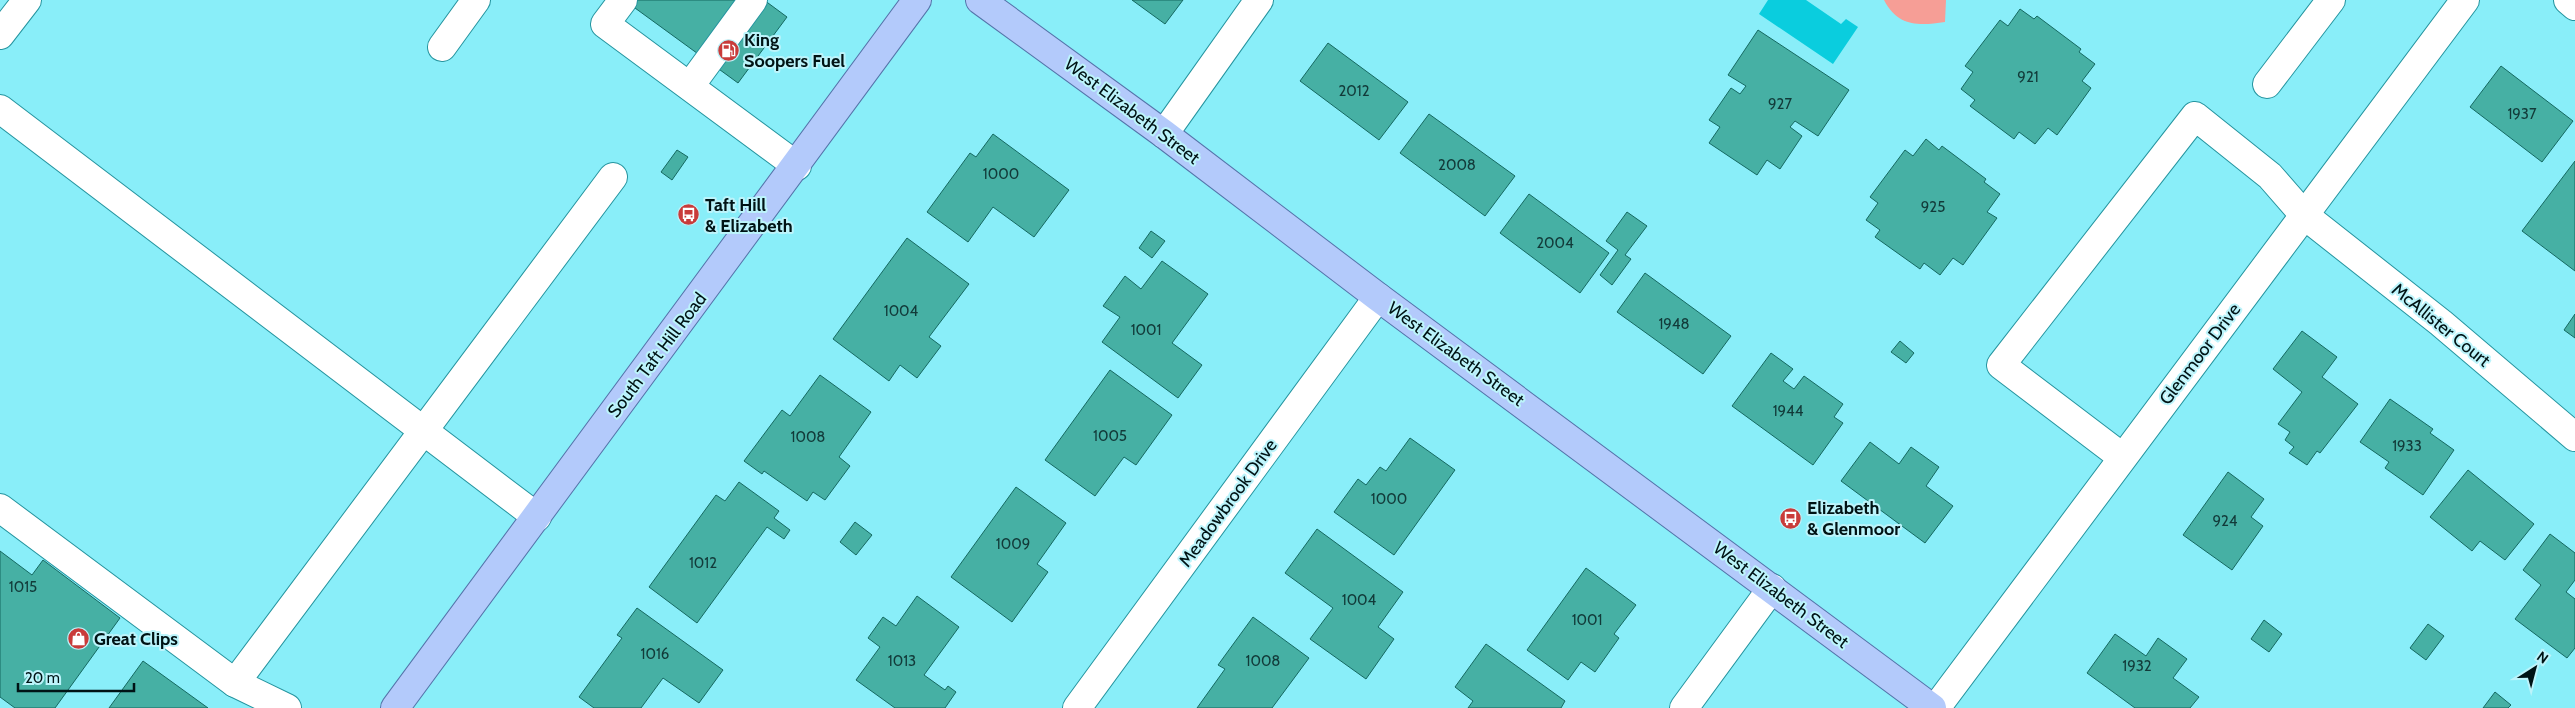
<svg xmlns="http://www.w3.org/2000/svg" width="2575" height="708" viewBox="0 0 2575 708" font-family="Cabin,sans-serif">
<rect width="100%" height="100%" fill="#89eef9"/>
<!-- green -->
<path fill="#f69e96" d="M1884 0H1946L1945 22C1919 26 1898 27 1884 0Z"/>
<!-- water -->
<polygon fill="#0acdde" points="1768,0 1806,0 1841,24 1846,19 1858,27 1833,64 1759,14"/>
<!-- building -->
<g fill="#46b0a4" stroke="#156961">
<polygon points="624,0 764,0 787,17 738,83"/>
<polygon points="1132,0 1183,0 1165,24"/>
<polygon points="2020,9 2034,19 2037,16 2081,49 2079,52 2095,64 2082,81 2091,88 2076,109 2057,135 2048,128 2035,144 2019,132 2014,139 1970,106 1975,100 1961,89 1973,72 1965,66 2000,20 2008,26"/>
<polygon points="1758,30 1849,90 1818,136 1795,121 1790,127 1802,136 1780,169 1767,160 1757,175 1709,143 1720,127 1709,120 1731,88 1740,94 1746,86 1728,75"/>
<polygon points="1328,43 1408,102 1379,140 1300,81"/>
<polygon points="2501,66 2573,121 2542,162 2470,107"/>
<polygon points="1429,114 1515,176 1485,216 1400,153"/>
<polygon points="993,134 1069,190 1034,237 993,207 968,242 927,212 970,153 976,157"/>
<polygon points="1926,139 1939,150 1942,146 1986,179 1984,182 2000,194 1987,212 1997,218 1963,265 1953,258 1940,275 1924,263 1920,269 1875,237 1880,230 1866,220 1878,203 1870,197 1905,150 1913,156"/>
<polygon points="677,150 688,157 672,180 661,172"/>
<polygon points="2575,161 2575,271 2522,231"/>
<polygon points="1529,194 1609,253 1580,293 1500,233"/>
<polygon points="1627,212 1647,226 1625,255 1631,259 1612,285 1600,275 1618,250 1606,241"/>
<polygon points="1151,231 1165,241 1152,258 1139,248"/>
<polygon points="907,238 969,284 929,337 941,346 917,378 900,365 889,381 833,339"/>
<polygon points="1162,261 1208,294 1172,343 1202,365 1178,398 1102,342 1120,317 1103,306 1125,276 1141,289"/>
<polygon points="1645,273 1731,336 1703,374 1617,312"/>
<polygon points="2575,314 2575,338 2564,330"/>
<polygon points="2302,331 2337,357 2322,377 2358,404 2320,453 2317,451 2307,465 2289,453 2294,447 2285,440 2290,432 2278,424 2302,392 2273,369"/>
<polygon points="1900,341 1914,353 1906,363 1891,352"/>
<polygon points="1771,353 1793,369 1783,381 1794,389 1804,376 1843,404 1834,417 1843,423 1813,465 1732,406"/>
<polygon points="1110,370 1172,415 1136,465 1124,457 1095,496 1045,460"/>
<polygon points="820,375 871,412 839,457 850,466 825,500 813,492 807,501 764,471 762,474 744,461 782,410 790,416"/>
<polygon points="2390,399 2433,429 2430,433 2454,450 2423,495 2385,468 2389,462 2360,442"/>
<polygon points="1410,438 1455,470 1394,555 1334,512 1358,479 1366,485 1380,467 1386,471"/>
<polygon points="1870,442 1899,464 1911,447 1939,467 1926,486 1953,506 1925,543 1841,481"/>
<polygon points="2468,470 2534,524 2505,560 2480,541 2472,551 2430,517"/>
<polygon points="2228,472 2264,499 2251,517 2263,526 2232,570 2183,535"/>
<polygon points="739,482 779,511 774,518 790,530 784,539 767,527 697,623 649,587 716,495 725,501"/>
<polygon points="1016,487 1066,523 1037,564 1048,572 1012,622 951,577"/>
<polygon points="855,522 872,535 856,555 840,542"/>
<polygon points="1317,529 1403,592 1378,627 1394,639 1366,679 1310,639 1333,608 1285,573"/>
<polygon points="2550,534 2575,553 2575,580 2566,592 2575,599 2575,648 2567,658 2515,619 2541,585 2523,570"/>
<polygon points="0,551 32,575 43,560 120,618 55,708 15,708 0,697"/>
<polygon points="1586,568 1636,605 1614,634 1619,638 1595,672 1581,662 1568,680 1527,650"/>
<polygon points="917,596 959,627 924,675 945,690 948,686 956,692 945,708 895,708 856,680 880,647 868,638 883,617 896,626"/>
<polygon points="637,608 723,670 699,703 663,678 641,708 594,708 579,697 622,638 617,635"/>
<polygon points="1253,617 1309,658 1272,708 1197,708 1225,669 1218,665"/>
<polygon points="2264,620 2282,634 2269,652 2251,639"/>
<polygon points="2428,624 2444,636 2426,660 2410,648"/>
<polygon points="2115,634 2146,656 2158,638 2187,659 2173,678 2199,697 2190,708 2135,708 2087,673"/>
<polygon points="1486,644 1565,701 1561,708 1468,708 1473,701 1455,687"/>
<polygon points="143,661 208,708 109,708"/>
<polygon points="2495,692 2511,705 2508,708 2483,708"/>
</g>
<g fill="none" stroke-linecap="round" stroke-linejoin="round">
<defs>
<g id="minor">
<polyline points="623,0 605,24 797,166"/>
<polyline points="2568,0 2575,6"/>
<polyline points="0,35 27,0"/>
<polyline points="442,47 476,0"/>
<polyline points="2267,84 2331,0"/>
<polyline points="690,86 753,0"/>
<polyline points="0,109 537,517"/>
<polyline points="1164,134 1259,0"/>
<polyline points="2122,457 2001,365 2195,116 2270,176 2304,215 2441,323 2575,437"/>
<polyline points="0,508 235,683 287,708"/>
<polyline points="235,683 613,177"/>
<polyline points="1077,708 1378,297"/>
<polyline points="1684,708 1772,588"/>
<polyline points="1936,708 2465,0"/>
</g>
<g id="major">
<polyline points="980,0 1164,134 1378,297 1932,708"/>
<polyline points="395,708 917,0"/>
</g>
</defs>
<!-- minor casing -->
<use href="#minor" stroke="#25949f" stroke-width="30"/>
<!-- major casing -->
<use href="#major" stroke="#5473a9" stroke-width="30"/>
<!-- minor -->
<use href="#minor" stroke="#fff" stroke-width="28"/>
<!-- major -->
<use href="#major" stroke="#b3cafb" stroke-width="28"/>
</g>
<!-- icons -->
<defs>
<symbol id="fuel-disc" viewBox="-11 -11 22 22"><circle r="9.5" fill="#c93b3a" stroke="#bcf4fb"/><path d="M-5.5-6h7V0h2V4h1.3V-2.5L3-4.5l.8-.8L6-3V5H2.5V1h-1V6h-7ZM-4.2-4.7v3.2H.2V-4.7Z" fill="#fff"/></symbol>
<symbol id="bus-disc" viewBox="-11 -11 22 22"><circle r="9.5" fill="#c93b3a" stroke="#bcf4fb"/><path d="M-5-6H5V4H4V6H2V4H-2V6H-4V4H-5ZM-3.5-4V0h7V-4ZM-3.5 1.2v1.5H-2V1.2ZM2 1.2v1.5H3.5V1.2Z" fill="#fff"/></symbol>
<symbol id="shop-disc" viewBox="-11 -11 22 22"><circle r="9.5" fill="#c93b3a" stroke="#bcf4fb"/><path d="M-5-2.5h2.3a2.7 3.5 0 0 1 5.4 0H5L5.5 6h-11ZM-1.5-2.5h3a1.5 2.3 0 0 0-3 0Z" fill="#fff"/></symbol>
</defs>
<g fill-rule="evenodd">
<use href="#fuel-disc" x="716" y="38" width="25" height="25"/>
<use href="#bus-disc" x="676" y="202" width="25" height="25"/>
<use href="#bus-disc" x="1778" y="506" width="25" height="25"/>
<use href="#shop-disc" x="66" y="626" width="25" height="25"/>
</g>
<g text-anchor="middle" stroke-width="4" stroke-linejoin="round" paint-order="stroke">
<!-- number labels -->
<g font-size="15" fill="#123a39">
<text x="2028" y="82">921</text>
<text x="1354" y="96">2012</text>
<text x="1780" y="109">927</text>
<text x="2522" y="119">1937</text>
<text x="1457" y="170">2008</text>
<text x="1001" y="179">1000</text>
<text x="1933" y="212">925</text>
<text x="1555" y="248">2004</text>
<text x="901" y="316">1004</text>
<text x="1674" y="329">1948</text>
<text x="1146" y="335">1001</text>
<text x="1788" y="416">1944</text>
<text x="1110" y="441">1005</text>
<text x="808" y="442">1008</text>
<text x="2407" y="451">1933</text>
<text x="1389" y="504">1000</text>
<text x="2225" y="526">924</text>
<text x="1013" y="549">1009</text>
<text x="703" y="568">1012</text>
<text x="23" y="592">1015</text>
<text x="1359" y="605">1004</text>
<text x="1587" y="625">1001</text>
<text x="655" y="659">1016</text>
<text x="902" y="666">1013</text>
<text x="1263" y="666">1008</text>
<text x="2137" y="671">1932</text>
</g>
<!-- poi labels -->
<g font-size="18" font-weight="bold" fill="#001315" stroke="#bcf4fb" text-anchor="start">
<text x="744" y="46">King<tspan x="744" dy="21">Soopers Fuel</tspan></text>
<text x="705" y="211">Taft Hill<tspan x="705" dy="21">&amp; Elizabeth</tspan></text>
<text x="1807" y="514">Elizabeth<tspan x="1807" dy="21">&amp; Glenmoor</tspan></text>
<text x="94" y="645">Great Clips</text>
</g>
<!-- street labels -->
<g font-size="18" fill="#001315" stroke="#bcf4fb">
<text transform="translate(1132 111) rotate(37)" y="6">West Elizabeth Street</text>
<text transform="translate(2441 325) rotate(39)" y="6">McAllister Court</text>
<text transform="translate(1456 354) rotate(36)" y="6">West Elizabeth Street</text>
<text transform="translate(2200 354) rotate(-53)" y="6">Glenmoor Drive</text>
<text transform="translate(657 355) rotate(-53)" y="6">South Taft Hill Road</text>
<text transform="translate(1228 503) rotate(-54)" y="6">Meadowbrook Drive</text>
<text transform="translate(1781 595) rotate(37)" y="6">West Elizabeth Street</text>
</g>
</g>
<!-- north arrow -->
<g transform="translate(2535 668) rotate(36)" stroke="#bcf4fb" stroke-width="4" paint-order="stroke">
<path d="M0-4L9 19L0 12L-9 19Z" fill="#001315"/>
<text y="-8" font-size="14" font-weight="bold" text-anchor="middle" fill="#001315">N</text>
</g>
<!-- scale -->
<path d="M18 683v8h116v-8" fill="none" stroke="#001315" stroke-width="2.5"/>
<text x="25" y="683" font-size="15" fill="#001315" stroke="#bcf4fb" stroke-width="4" paint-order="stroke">20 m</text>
</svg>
